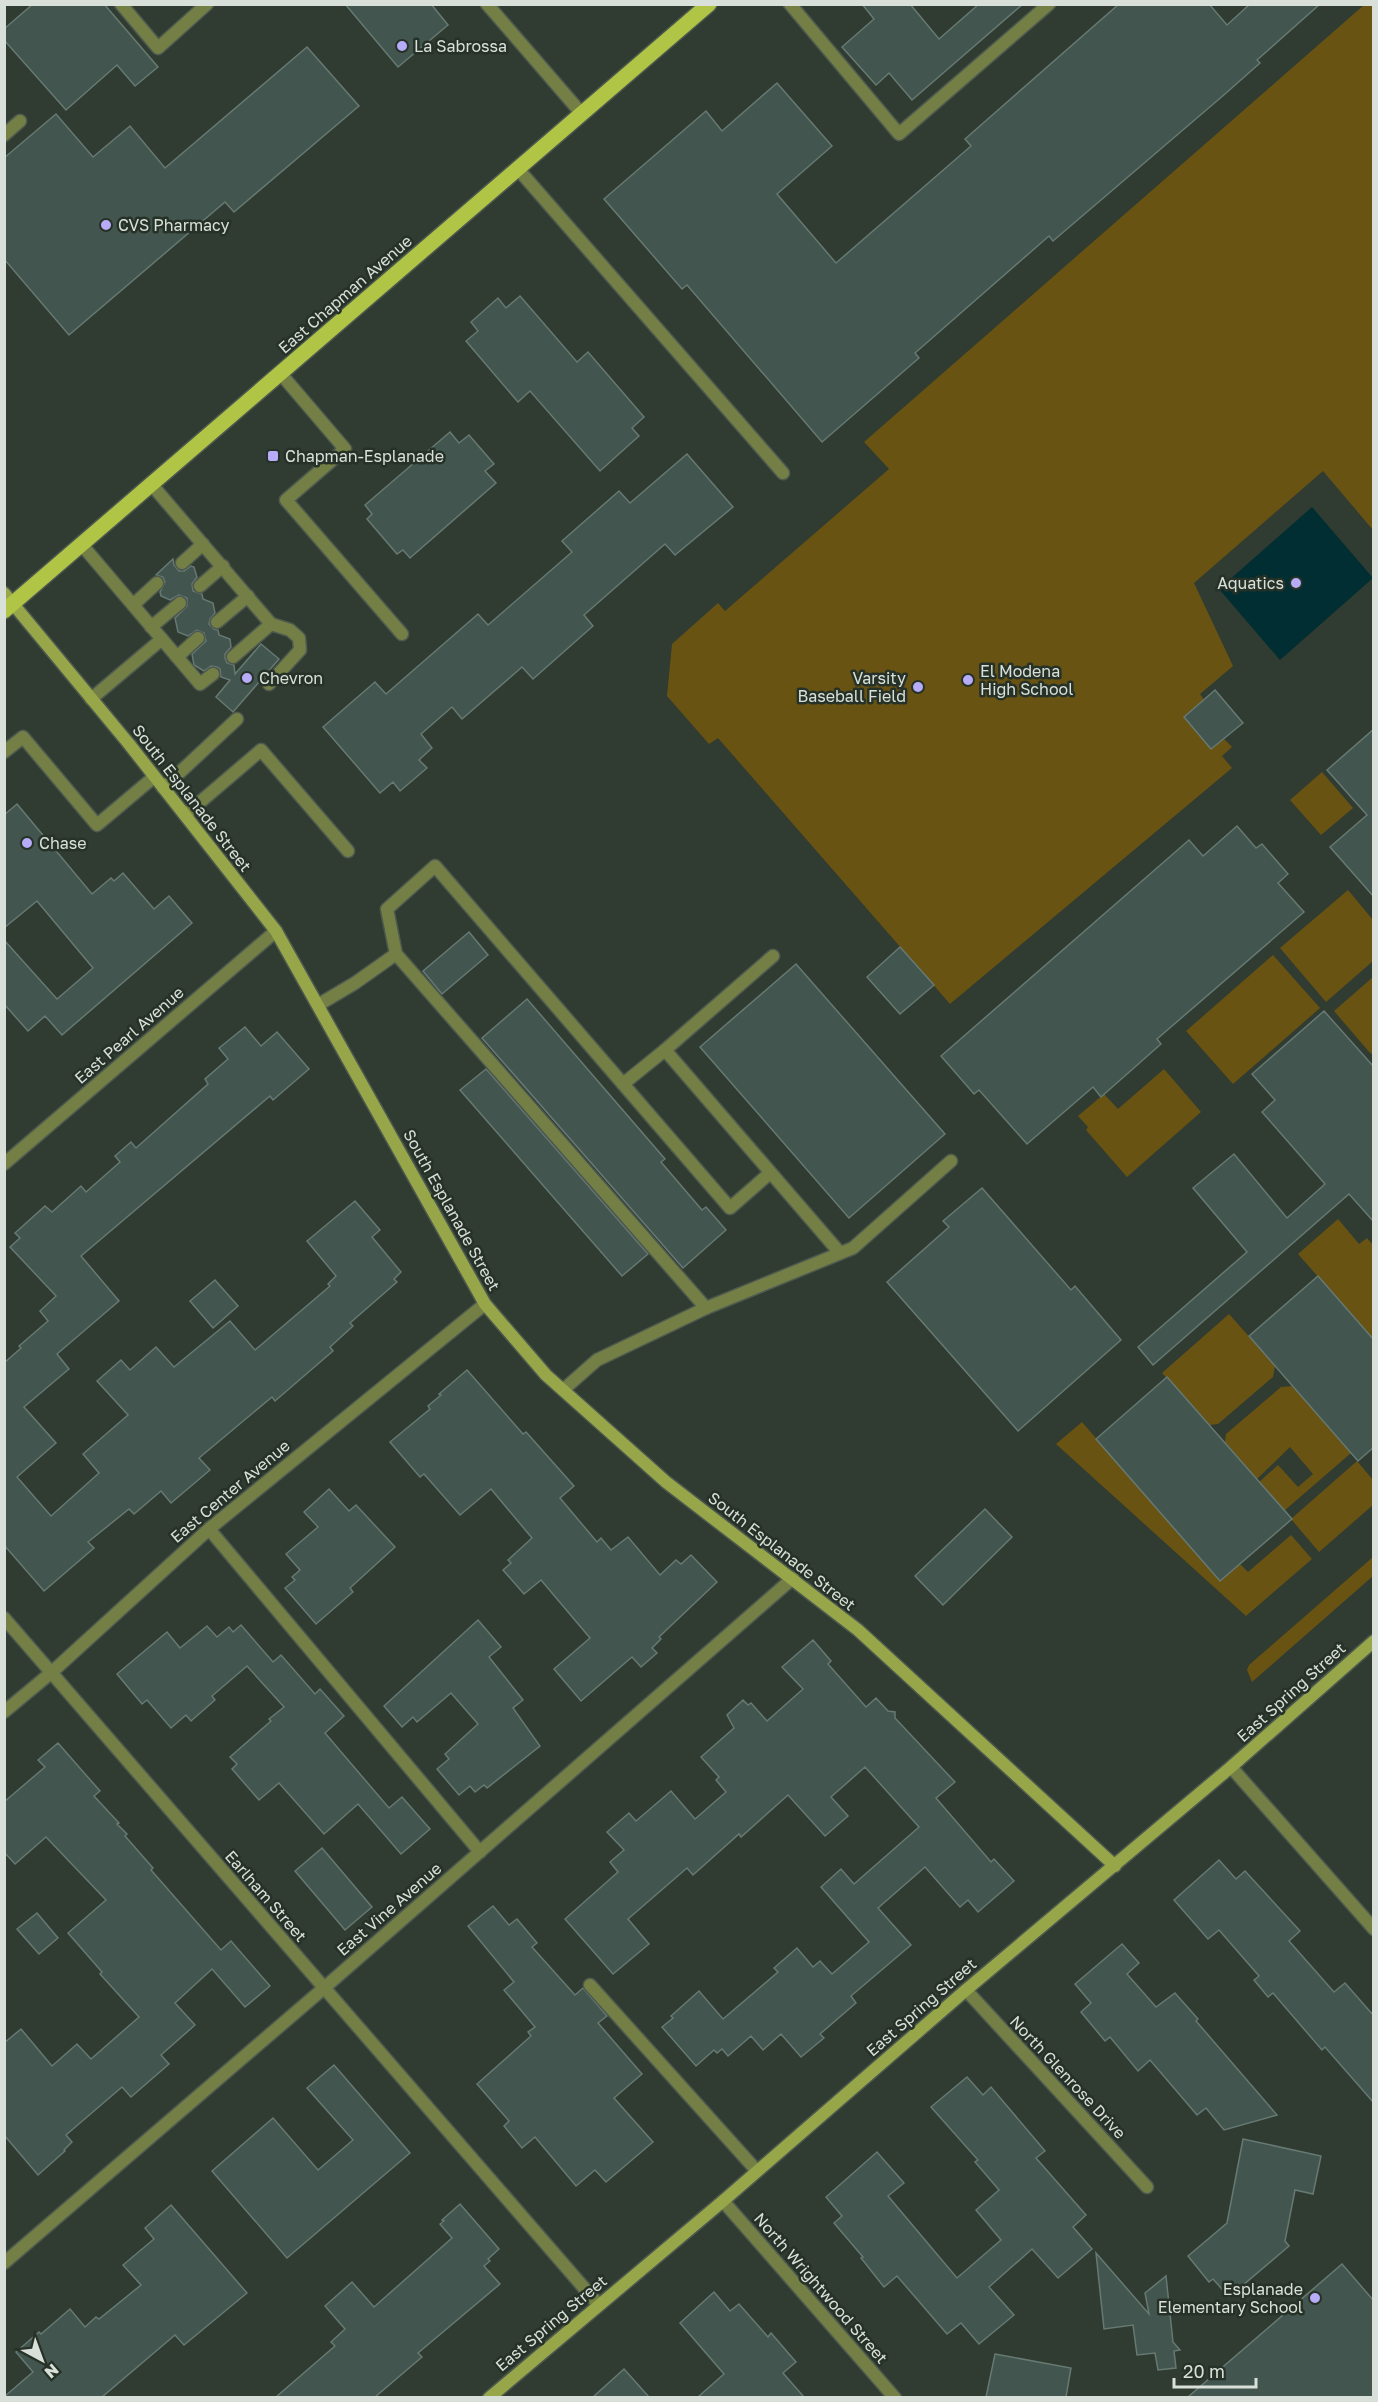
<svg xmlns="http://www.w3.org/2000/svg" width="1378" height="2402" viewBox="0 0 1378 2402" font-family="'Golos Text',sans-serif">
<rect width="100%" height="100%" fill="#303b31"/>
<!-- green -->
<g fill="#695313">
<polygon points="1364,5 1373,5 1373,530 1323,471 1194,583 1233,666 1200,694 1204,700 1184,717 1211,749 1224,739 1232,747 1222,756 1232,768 950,1004 718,738 709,744 667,696 672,644 718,603 725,611 889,469 864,442"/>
<polygon points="1322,772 1353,808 1321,835 1290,800"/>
<polygon points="1348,890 1373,920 1373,961 1326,1002 1280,948"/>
<polygon points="1273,955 1320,1008 1233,1084 1186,1031"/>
<polygon points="1373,977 1374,1052 1371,1054 1334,1011"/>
<polygon points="1164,1069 1201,1112 1127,1177 1086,1130 1088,1127 1078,1116 1104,1094 1118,1109"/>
<polygon points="1338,1219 1359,1244 1367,1238 1373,1245 1373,1335 1371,1337 1298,1254"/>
<polygon points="1229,1314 1275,1366 1273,1377 1218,1424 1210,1425 1162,1373"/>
<polygon points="1293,1386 1351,1453 1284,1511 1259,1482 1278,1465 1298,1487 1313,1474 1290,1447 1257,1479 1225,1442 1226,1434 1281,1387"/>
<polygon points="1082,1422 1220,1581 1240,1564 1248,1572 1291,1535 1312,1559 1246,1616 1056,1444"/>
<polygon points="1357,1461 1373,1480 1373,1505 1319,1552 1291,1519"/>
<polygon points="1373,1557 1373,1576 1252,1682 1247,1670 1249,1665"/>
</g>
<!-- water -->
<polygon fill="#002e32" points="1312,507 1373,578 1280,660 1219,589"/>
<!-- building -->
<g fill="#43554f" stroke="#667973" stroke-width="1.5">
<polygon points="33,4 104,4 158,67 135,86 117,65 66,110 4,40 4,29"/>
<polygon points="345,4 431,4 448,25 398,67"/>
<polygon points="862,4 910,4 939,39 979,4 1023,4 912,100 889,73 876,85 842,47 874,19"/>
<polygon points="1119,4 1209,4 1227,25 1250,4 1320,4 1257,60 1260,63 1225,94 1053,241 1049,236 915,353 919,358 822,442 687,285 682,289 604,199 706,111 722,131 777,83 832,146 777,194 836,263 971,146 965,139"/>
<polygon points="307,47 359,106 234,212 225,202 69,335 4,259 4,158 56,114 93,157 130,126 165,168"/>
<polygon points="520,296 577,362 588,352 644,417 632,428 639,436 600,471 530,391 518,402 466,341 478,331 471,322 498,298 506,308"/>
<polygon points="450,432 459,443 469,435 494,464 485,471 496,483 410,558 403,550 397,554 367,519 372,514 365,505"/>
<polygon points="687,454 733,507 675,555 665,544 584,615 593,626 533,679 522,667 462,719 452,707 421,734 432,748 419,760 427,768 400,791 393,782 380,793 323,727 375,682 386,694 478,614 488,625 572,552 562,541 619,491 630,503"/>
<polygon points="173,559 174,565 179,571 184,571 191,566 194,567 197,577 192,584 193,591 202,594 203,599 213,603 215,613 210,619 209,624 214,629 218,630 219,635 230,639 231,647 225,654 225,658 227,663 234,665 235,674 261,644 279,659 233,712 216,697 230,680 221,677 220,669 217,667 211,666 204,671 194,665 192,654 206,641 204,633 197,630 188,636 178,632 175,618 187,606 187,598 179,595 170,600 161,596 160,592 165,582 163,577 156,575"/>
<polygon points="1215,690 1243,723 1211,749 1184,717"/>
<polygon points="1374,729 1374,897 1330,847 1367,815 1327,770"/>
<polygon points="17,804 92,894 111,878 114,881 123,873 154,909 169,896 192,923 62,1035 45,1016 28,1031 4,1004 4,940 57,999 93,968 37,901 4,928 4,815"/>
<polygon points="1237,826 1256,848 1262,844 1288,874 1278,883 1304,912 1157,1039 1161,1044 1101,1097 1093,1087 1027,1144 979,1090 974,1094 941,1056 1189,840 1203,856"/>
<polygon points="469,932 488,955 442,994 423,971"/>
<polygon points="900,947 934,985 900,1014 867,977"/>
<polygon points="796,964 945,1134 849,1218 700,1047"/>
<polygon points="527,999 665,1159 661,1162 702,1210 706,1207 726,1230 683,1268 482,1038"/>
<polygon points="1324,1011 1374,1067 1374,1222 1349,1194 1153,1365 1138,1347 1247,1252 1193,1188 1234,1154 1287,1218 1325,1184 1262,1112 1275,1100 1252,1074"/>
<polygon points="245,1027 261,1046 277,1032 309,1069 273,1100 270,1096 81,1256 119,1301 57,1354 69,1369 24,1407 56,1443 17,1477 51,1516 99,1473 83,1454 128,1415 97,1381 121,1360 130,1370 156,1347 174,1367 230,1321 255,1350 330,1286 328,1284 336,1276 307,1241 355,1201 380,1230 372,1237 401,1272 394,1279 397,1282 350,1323 353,1326 330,1347 333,1351 275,1401 272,1397 199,1458 210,1470 171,1503 161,1491 134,1514 129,1509 88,1542 94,1548 44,1591 4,1545 4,1363 21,1348 19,1346 48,1321 40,1311 56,1296 10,1247 20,1238 15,1233 45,1206 52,1212 81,1186 86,1192 120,1162 115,1156 131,1142 136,1148 208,1084 205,1079 228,1059 219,1048"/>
<polygon points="486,1069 648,1254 622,1276 460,1090"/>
<polygon points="982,1188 1071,1290 1075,1286 1121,1340 1018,1431 887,1282 949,1227 943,1221"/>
<polygon points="1318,1276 1374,1340 1374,1447 1358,1461 1249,1336"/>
<polygon points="215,1280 238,1306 213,1328 190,1301"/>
<polygon points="467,1370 523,1434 526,1432 574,1486 560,1498 597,1542 601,1538 611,1550 628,1537 660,1575 676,1560 681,1564 691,1555 717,1582 659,1637 661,1639 652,1648 657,1653 641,1667 632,1657 581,1701 554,1669 590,1638 541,1580 524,1594 503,1570 511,1563 508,1560 532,1538 491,1489 460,1515 424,1474 420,1477 390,1442 430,1409 428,1406 441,1395 439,1394"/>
<polygon points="1167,1377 1292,1519 1220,1581 1096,1439"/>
<polygon points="329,1489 349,1511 356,1505 395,1547 350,1588 353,1592 316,1624 285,1588 295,1580 292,1577 300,1570 286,1554 318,1527 304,1512"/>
<polygon points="985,1509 1012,1537 943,1605 915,1576"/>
<polygon points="478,1620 501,1647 489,1657 523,1700 513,1708 540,1746 487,1788 484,1785 475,1792 470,1786 459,1795 437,1769 449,1759 445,1754 478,1724 451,1693 417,1722 413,1717 402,1727 384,1706"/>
<polygon points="241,1625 273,1662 281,1655 315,1694 320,1689 344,1716 325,1733 389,1808 402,1797 430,1829 401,1854 358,1804 324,1834 279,1783 259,1800 232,1769 237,1764 230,1757 271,1721 269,1719 284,1707 247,1666 212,1696 215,1700 191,1721 186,1715 171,1728 147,1700 142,1704 117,1674 167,1632 180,1648 207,1626 217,1637 229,1627 233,1632"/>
<polygon points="813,1640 831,1661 828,1664 866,1707 876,1698 888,1711 895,1712 895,1718 955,1782 936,1798 991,1862 994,1859 1014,1881 978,1912 968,1900 960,1907 925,1867 878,1908 911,1945 851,1996 856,2003 820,2034 824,2038 801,2057 781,2034 763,2050 751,2036 728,2056 722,2049 717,2053 714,2050 696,2066 662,2027 673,2018 671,2016 699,1991 723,2019 778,1972 774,1968 797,1948 813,1967 820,1961 832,1974 869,1942 821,1887 841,1869 854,1884 919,1827 865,1767 831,1797 848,1816 825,1836 788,1795 741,1837 739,1834 693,1875 687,1868 628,1919 649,1944 613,1974 565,1919 618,1872 610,1862 624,1850 607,1832 629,1813 636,1821 671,1791 695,1819 726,1792 716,1780 719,1777 701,1757 734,1728 727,1715 743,1700 748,1705 751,1703 767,1721 803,1689 782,1667"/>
<polygon points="58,1743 100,1791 94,1796 119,1823 117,1824 127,1834 125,1836 153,1868 151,1870 221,1950 231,1941 270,1986 245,2007 212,1969 175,2003 195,2025 161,2055 169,2064 131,2097 122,2087 66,2135 72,2142 64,2150 65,2151 38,2175 4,2135 4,2043 21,2029 52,2066 77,2044 91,2059 139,2017 100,1974 102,1972 68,1933 106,1900 46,1837 15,1864 4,1852 4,1802 45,1767 38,1760"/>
<polygon points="322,1848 372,1907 345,1930 295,1871"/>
<polygon points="1219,1860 1236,1879 1245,1871 1300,1931 1289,1941 1334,1992 1345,1983 1374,2016 1374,2103 1325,2047 1322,2050 1273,1993 1268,1997 1254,1980 1259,1976 1219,1930 1208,1939 1174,1900"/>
<polygon points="493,1906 509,1925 517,1919 537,1943 532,1947 575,1995 583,1988 607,2016 598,2023 642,2074 614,2098 653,2142 606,2182 595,2170 576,2186 535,2137 522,2148 504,2126 509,2121 477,2084 531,2036 528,2032 535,2027 504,1990 514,1982 468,1926"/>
<polygon points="37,1913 58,1938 39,1954 17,1929"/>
<polygon points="1122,1944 1139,1963 1127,1974 1156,2007 1175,1993 1198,2019 1196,2021 1277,2115 1224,2130 1206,2108 1197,2115 1150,2060 1138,2071 1110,2037 1105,2041 1081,2012 1091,2003 1075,1984"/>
<polygon points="334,2065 410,2153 287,2258 212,2171 273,2118 318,2170 353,2140 307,2088"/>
<polygon points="967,2077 983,2095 991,2087 1045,2151 1036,2158 1086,2215 1073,2227 1092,2249 1058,2278 1032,2249 989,2287 1014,2315 979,2344 961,2323 947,2334 897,2276 884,2287 861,2258 863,2257 834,2223 842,2216 826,2197 877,2152 904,2183 888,2196 957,2278 1001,2240 976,2210 999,2190 975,2162 978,2160 931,2107"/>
<polygon points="1243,2139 1321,2156 1313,2194 1295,2190 1285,2241 1289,2246 1229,2297 1213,2279 1209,2282 1188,2256 1227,2223"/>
<polygon points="460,2204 499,2249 488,2259 490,2261 484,2266 500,2284 418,2353 422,2357 375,2397 276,2397 335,2346 331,2342 345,2329 325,2306 352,2282 374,2307 452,2238 440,2224 444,2221 442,2220"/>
<polygon points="171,2205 247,2293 184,2345 175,2335 102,2397 4,2397 33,2372 16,2352 39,2332 41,2334 70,2309 85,2327 96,2317 99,2319 141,2285 123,2265 154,2239 145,2228"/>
<polygon points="1096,2253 1149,2314 1145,2293 1166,2276 1173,2342 1180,2350 1174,2351 1176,2368 1158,2370 1155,2353 1137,2355 1133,2325 1104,2329"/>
<polygon points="1342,2264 1374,2301 1374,2397 1188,2397"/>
<polygon points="714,2292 730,2311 739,2304 768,2337 771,2333 796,2362 783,2373 804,2397 698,2397 724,2374 680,2323"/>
<polygon points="995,2354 1071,2368 1066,2397 986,2397"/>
<polygon points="624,2369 649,2397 593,2397"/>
</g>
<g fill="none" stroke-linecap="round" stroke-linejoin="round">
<defs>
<g id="lane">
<polyline points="121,4 158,48 207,4"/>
<polyline points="790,4 899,134 1049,4"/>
<polyline points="4,135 20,121"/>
<polyline points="518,169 783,473"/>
<polyline points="281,374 345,449 286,500 402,634"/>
<polyline points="152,485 271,624 233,657"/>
<polyline points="82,545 200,684 213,674"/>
<polyline points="182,563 203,544"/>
<polyline points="200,586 223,566"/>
<polyline points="133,605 157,583"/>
<polyline points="217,622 248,596"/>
<polyline points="151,627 180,603"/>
<polyline points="177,657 198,638"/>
<polyline points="269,684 300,650 299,638 290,630 271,624"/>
<polyline points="91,699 162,639"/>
<polyline points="4,752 23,737 97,825 154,777"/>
<polyline points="163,788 237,719"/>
<polyline points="185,815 261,750 348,851"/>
<polyline points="396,954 387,909 435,866 623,1084 665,1050"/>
<polyline points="773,956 665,1050 840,1253"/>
<polyline points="318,1005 355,983 396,954 706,1308 597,1360 563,1390"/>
<polyline points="623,1084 730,1208 770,1173"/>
<polyline points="706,1308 853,1248 951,1161"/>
<polyline points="209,1529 480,1852"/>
<polyline points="590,1985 757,2171"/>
</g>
<g id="street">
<polyline points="487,4 582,114"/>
<polyline points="4,1164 276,931"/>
<polyline points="4,1618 598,2304"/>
<polyline points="4,1712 52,1672 209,1529 485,1304"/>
<polyline points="1231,1767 1374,1929"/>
<polyline points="966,1990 1147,2187"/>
<polyline points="723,2201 895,2398"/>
<polyline points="4,2263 324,1988 793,1578"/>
</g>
<g id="secondary">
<polyline points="4,593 129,744 276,931 485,1304 546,1375 666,1482 858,1630 1115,1866"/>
<polyline points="489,2398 723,2201 966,1990 1231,1767 1374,1641"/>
</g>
<polyline id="primary" points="4,611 709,4"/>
</defs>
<!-- lane casing -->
<use href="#lane" stroke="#4e594f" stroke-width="15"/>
<!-- street casing -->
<use href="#street" stroke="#4e594f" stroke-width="15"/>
<!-- secondary casing -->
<use href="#secondary" stroke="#4e594f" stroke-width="15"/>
<!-- primary casing -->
<use href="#primary" stroke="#4e594f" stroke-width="18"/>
<!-- lane -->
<use href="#lane" stroke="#747f46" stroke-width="12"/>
<!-- street -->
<use href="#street" stroke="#747f46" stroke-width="12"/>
<!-- secondary -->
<use href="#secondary" stroke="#96a648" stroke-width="12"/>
<!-- primary -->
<use href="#primary" stroke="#b0c545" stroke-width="15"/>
</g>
<!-- markers -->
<g fill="#b6acf8" stroke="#263127" stroke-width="2">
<circle cx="402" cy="46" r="6"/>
<circle cx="106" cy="225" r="6"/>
<rect x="267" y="450" width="12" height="12" rx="3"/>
<circle cx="1296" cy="583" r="6"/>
<circle cx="247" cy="678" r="6"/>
<circle cx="968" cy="680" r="6"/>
<circle cx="918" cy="687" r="6"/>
<circle cx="27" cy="843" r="6"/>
<circle cx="1315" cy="2298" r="6"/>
</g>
<g text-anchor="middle" stroke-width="5" stroke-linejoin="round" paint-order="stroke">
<!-- poi labels -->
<g font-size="16" fill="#d9e0d9" stroke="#263127" text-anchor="start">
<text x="414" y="52">La Sabrossa</text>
<text x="118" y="231">CVS Pharmacy</text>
<text x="285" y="462">Chapman-Esplanade</text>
<text x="1284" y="589" text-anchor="end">Aquatics</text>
<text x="980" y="677">El Modena<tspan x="980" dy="18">High School</tspan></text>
<text x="259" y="684">Chevron</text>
<text x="906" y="684" text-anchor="end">Varsity<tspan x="906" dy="18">Baseball Field</tspan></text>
<text x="39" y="849">Chase</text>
<text x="1303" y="2295" text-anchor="end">Esplanade<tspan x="1303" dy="18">Elementary School</tspan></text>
</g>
<!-- street labels -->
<g font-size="16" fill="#d9e0d9" stroke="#263127">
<text transform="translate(345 294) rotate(-41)" y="6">East Chapman Avenue</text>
<text transform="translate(192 798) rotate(52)" y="6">South Esplanade Street</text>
<text transform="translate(129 1035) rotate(-41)" y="6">East Pearl Avenue</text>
<text transform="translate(452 1210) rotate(61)" y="6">South Esplanade Street</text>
<text transform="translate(230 1491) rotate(-40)" y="6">East Center Avenue</text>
<text transform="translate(782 1551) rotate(38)" y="6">South Esplanade Street</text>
<text transform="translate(1291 1692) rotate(-42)" y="6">East Spring Street</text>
<text transform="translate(266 1896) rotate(49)" y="6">Earlham Street</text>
<text transform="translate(389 1909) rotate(-41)" y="6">East Vine Avenue</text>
<text transform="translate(921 2007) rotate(-41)" y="6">East Spring Street</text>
<text transform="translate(1068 2077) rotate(47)" y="6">North Glenrose Drive</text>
<text transform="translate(821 2288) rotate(49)" y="6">North Wrightwood Street</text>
<text transform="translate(551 2323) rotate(-40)" y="6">East Spring Street</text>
</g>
</g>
<!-- border -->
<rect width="1378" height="2402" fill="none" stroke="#d9e0d9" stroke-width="12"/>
<!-- north arrow -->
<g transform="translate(42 2360) rotate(139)" stroke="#263127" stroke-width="4.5" paint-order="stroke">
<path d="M0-4.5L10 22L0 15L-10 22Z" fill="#d9e0d9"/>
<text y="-9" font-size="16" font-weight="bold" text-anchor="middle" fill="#d9e0d9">N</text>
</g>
<!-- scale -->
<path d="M1174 2378v9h82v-9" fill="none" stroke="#d9e0d9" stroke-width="3"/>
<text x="1183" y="2378" font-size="18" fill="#d9e0d9" stroke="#263127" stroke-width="4.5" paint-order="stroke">20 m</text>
</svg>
